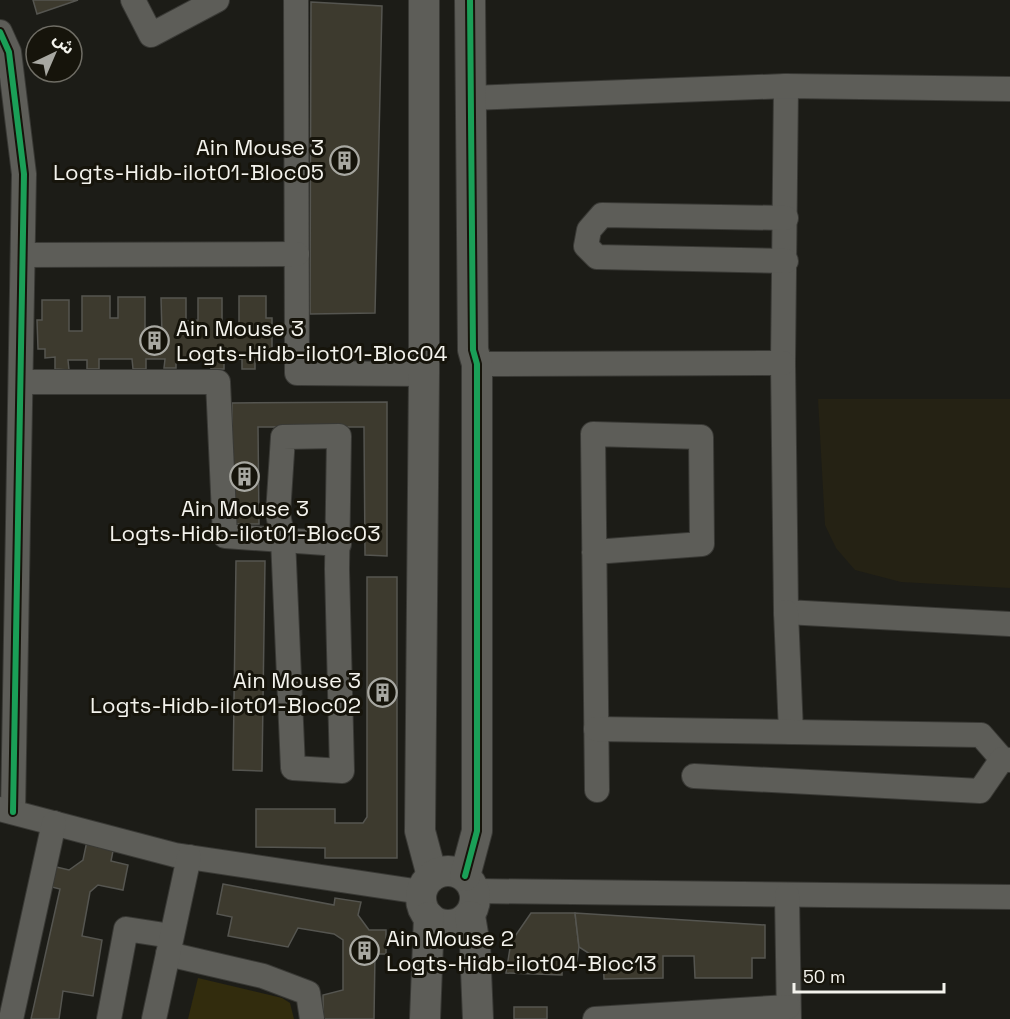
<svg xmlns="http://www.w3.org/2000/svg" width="1010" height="1019" viewBox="0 0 1010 1019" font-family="'Space Grotesk','Noto Sans Arabic',sans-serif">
<rect width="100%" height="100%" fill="#1c1c17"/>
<!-- built -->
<polygon fill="#252214" points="818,399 1010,399 1010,588 901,582 855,570 836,548 825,525"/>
<!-- green -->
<polygon fill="#322c0d" points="198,978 282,998 290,1003 294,1019 188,1019"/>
<!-- building -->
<g fill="#3d3a2e" stroke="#555550" stroke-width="1.5">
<polygon points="33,0 78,0 37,14"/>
<polygon points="311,2 382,6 375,313 310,314"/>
<polygon points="82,296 110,296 110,318 118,318 118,297 145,297 145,333 162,333 161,298 186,298 186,321 198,320 198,298 222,298 222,331 239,331 239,296 266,296 266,318 272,318 272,351 265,351 265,360 255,360 255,369 242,369 242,359 224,359 224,369 211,369 210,358 176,358 176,368 164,368 165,359 146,359 146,369 133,369 132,359 99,359 99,369 87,369 87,360 68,360 69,370 55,369 55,357 45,358 45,349 38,349 37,320 42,320 42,300 69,300 69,331 82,331"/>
<polygon points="387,402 387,556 365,555 364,427 258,427 259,524 233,524 232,403"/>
<polygon points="236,561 265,561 262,771 233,770"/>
<polygon points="367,577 397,577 397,858 325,858 325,848 256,847 256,809 335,809 335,823 363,823 367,817"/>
<polygon points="87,841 114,846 111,861 128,865 123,890 98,885 90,892 82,936 102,940 93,996 63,991 59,1019 31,1019 60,889 48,886 52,866 69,870 83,860"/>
<polygon points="223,884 334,905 335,898 361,902 358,915 369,930 386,930 386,954 375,954 374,1019 323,1019 323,995 343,990 343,940 334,934 298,928 288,947 228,936 232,917 217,914"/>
<polygon points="531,913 575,913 579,947 577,961 562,960 562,975 506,973 511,942"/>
<polygon points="575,913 765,925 765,958 752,958 752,978 695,978 694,956 663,956 663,978 604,979 603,956 593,956 579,947"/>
<rect x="514" y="1007" width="33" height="12"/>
</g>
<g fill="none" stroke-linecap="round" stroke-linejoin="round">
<defs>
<g id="minor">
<polyline points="133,0 151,35 217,0"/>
<polyline points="296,0 297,373 424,374"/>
<polyline points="0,32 9,52 24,174 13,812"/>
<polyline points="786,86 783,363 786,612 1010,624"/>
<polyline points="471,98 786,86 1010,89"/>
<polyline points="23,255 297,254"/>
<polyline points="786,261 597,257 586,246 589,230 602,215 786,218"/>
<polyline points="477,364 783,363"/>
<polyline points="21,382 218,382 225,536 339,544"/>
<polygon points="339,436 337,569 342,771 293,768 283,539 278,514 283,437"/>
<polyline points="594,552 702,544 701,437 593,434 597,790"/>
<polyline points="786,612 791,732"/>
<polyline points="596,729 981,735 1002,759 1010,760"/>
<polyline points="694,776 980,791 1002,759"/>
<polyline points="0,809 175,855 421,892"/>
<polyline points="475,891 1010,897"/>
<polyline points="787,895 789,1019"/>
<polyline points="168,954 263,976 308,993 312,1019"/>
<polyline points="11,1019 54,823"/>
<polyline points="109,1019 126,929 171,936"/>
<polyline points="154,1019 189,857"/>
<polyline points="595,1019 788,1007"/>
</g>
<g id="tertiary">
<polyline points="424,0 424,374 420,831 432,876"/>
<circle cx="448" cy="898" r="27"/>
<polyline points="465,876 477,831 477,364 473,350 470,0"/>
<polyline points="470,916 475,946 478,1019"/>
<polyline points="425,1019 429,917"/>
</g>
</defs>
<!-- minor casing -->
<use href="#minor" stroke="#393935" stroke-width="26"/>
<!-- tertiary casing -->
<use href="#tertiary" stroke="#393935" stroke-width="32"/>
<!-- minor -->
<use href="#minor" stroke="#5d5d58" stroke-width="24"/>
<!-- tertiary -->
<use href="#tertiary" stroke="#5d5d58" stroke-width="30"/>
<defs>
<g id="cycleway">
<polyline points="0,32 9,52 24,174 13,812"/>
<polyline points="465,876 477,831 477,364 473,350 470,0"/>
</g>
</defs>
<!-- cycleway casing -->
<use href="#cycleway" stroke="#16140b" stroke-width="10"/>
<!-- cycleway -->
<use href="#cycleway" stroke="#1a9f57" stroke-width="6"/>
</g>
<!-- icons -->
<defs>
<symbol id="building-ring" viewBox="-11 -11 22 22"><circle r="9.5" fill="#16140b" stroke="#a8a8a2" stroke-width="1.5"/><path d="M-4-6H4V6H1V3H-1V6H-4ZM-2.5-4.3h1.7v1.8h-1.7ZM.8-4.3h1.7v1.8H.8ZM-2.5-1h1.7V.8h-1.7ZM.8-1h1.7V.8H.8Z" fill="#a8a8a2"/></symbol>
</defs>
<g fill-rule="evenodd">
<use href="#building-ring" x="328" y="144" width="33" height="33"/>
<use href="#building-ring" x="138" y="324" width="33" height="33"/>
<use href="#building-ring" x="228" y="460" width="33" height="33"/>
<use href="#building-ring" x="366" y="676" width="33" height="33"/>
<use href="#building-ring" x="348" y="934" width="33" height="33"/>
</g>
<g text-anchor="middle" stroke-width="6" stroke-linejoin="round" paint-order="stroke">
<!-- poi labels -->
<g font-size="22" fill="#f4f3ed" stroke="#16140b" text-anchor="end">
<text x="324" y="155">Ain Mouse 3<tspan x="324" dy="25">Logts-Hidb-ilot01-Bloc05</tspan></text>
<text x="176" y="336" text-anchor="start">Ain Mouse 3<tspan x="176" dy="25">Logts-Hidb-ilot01-Bloc04</tspan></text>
<text x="245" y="516" text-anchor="middle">Ain Mouse 3<tspan x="245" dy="25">Logts-Hidb-ilot01-Bloc03</tspan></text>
<text x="361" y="688">Ain Mouse 3<tspan x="361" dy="25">Logts-Hidb-ilot01-Bloc02</tspan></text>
<text x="386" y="946" text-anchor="start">Ain Mouse 2<tspan x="386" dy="25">Logts-Hidb-ilot04-Bloc13</tspan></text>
</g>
</g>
<!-- north arrow -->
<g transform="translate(54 54) rotate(44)"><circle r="28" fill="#16140b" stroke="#6f6d65" stroke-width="1.5"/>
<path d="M0-4.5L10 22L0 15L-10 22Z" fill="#a8a8a2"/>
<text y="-9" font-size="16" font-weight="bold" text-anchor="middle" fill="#f4f3ed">ش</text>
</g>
<!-- scale -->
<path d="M794 983v9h150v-9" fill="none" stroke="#f4f3ed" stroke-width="3"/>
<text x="803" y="983" font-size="18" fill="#f4f3ed" stroke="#16140b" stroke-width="4.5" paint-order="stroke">50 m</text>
</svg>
